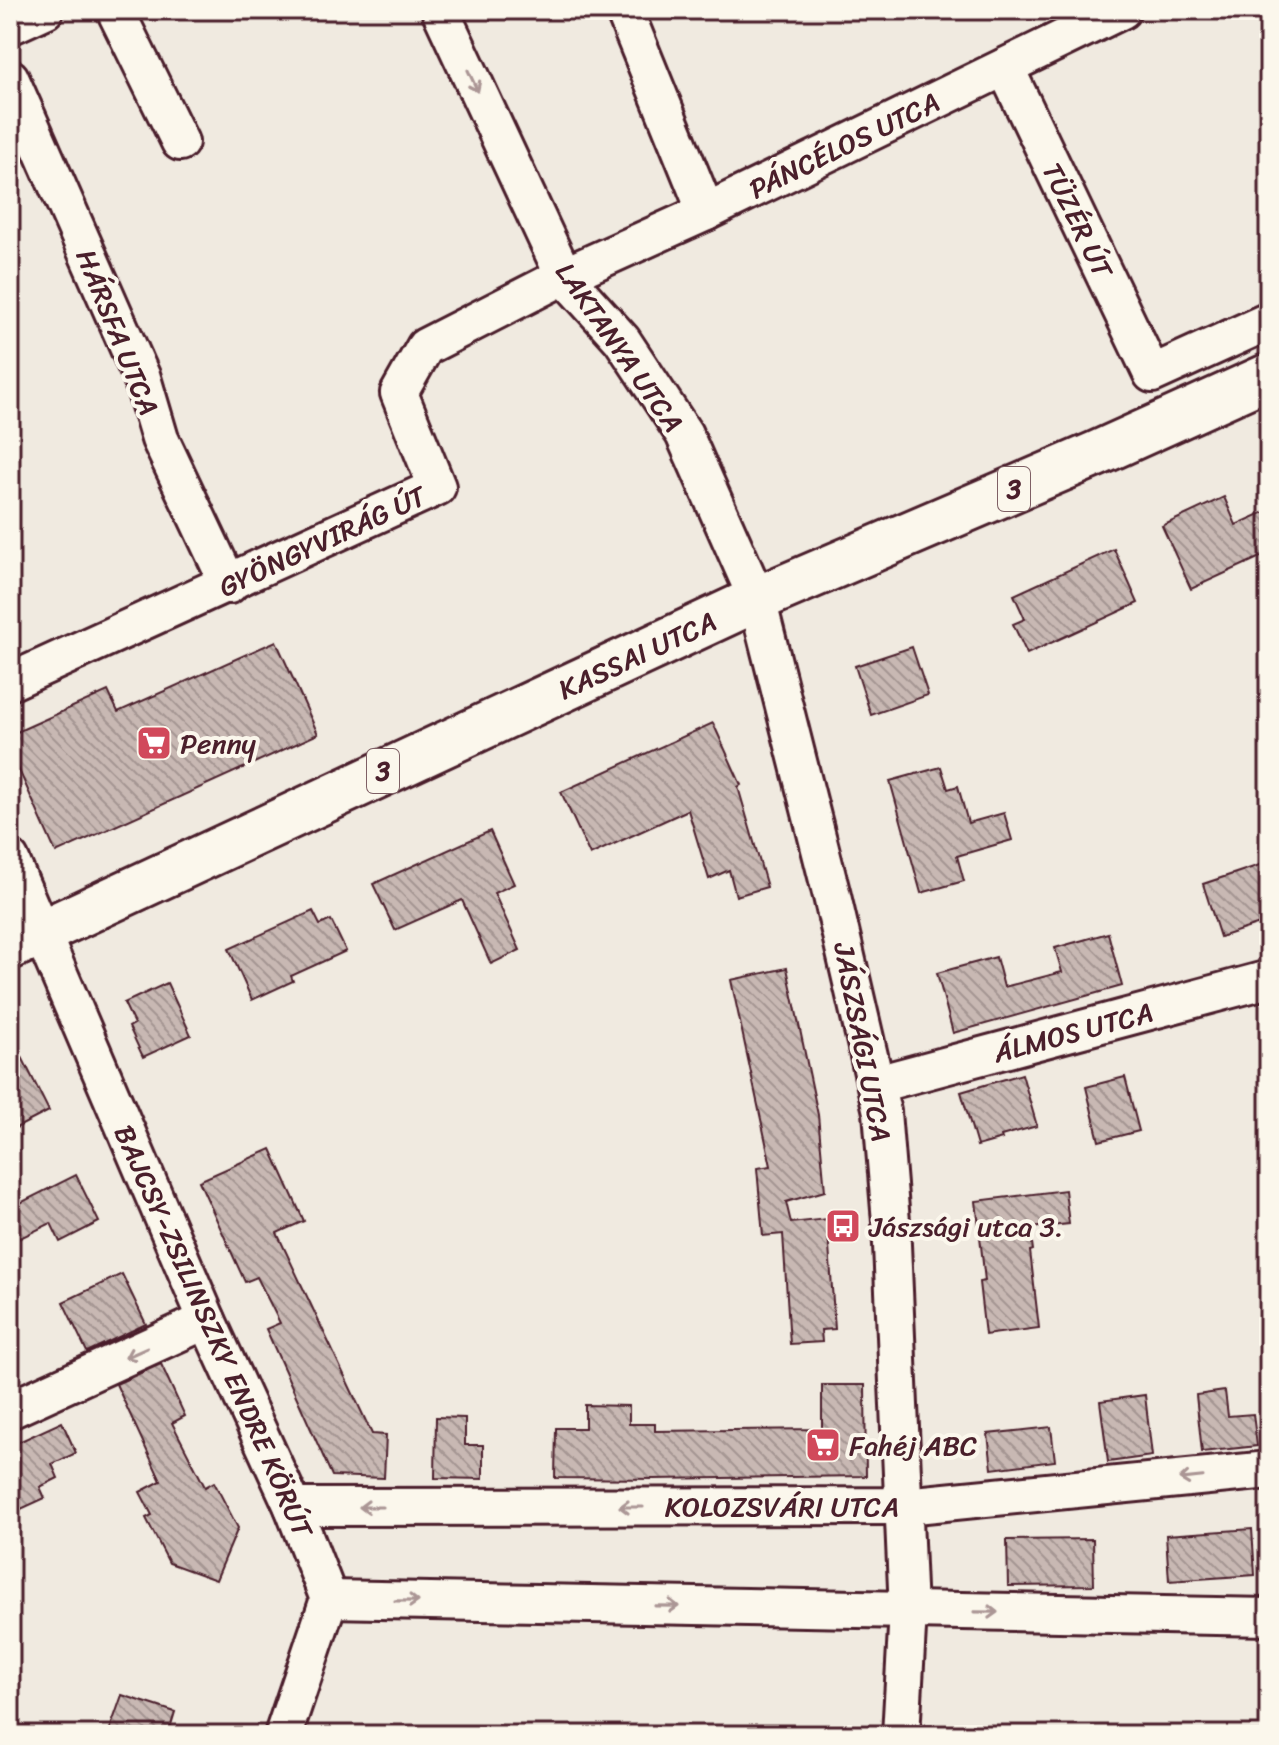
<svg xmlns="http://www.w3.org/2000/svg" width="1279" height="1745" viewBox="0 0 1279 1745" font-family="Sriracha,sans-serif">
<defs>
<pattern id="building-back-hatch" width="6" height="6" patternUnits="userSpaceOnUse" patternTransform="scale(2)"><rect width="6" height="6" fill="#c8b8b3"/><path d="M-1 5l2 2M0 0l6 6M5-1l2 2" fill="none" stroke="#a49592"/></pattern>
</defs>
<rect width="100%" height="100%" fill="#f0eae0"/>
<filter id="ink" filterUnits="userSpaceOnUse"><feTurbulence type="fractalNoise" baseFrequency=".0125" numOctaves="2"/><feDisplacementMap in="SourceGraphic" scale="16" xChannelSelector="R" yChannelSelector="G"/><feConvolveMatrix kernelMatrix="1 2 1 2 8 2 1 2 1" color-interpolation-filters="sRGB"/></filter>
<g filter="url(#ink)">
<!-- building -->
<g fill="url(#building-back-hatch)" stroke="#4a1f2b" stroke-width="2">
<polygon points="1224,497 1236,525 1269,510 1269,553 1191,589 1162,526"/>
<polygon points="1114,549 1138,603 1027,654 1013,624 1025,619 1014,595"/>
<polygon points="276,641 318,734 56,853 10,750 10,735 108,691 118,712"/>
<polygon points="912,647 928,695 871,715 855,666"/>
<polygon points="713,723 741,785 738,787 767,887 736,896 729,870 709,879 688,810 590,855 561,792"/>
<polygon points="941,767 948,789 958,786 968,823 1004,813 1012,840 957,856 964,881 921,893 890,781"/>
<polygon points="490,831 514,884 494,893 520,950 491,964 462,900 395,930 373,884"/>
<polygon points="1269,862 1269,921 1220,937 1203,884"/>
<polygon points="313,911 320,925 331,920 346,951 291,976 293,981 252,1000 229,949"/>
<polygon points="1108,933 1122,986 953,1033 937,973 996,957 1004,987 1062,972 1055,948"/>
<polygon points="787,968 818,1115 825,1191 786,1202 791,1223 827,1219 835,1329 821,1330 822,1342 790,1344 783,1234 763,1236 757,1168 771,1166 731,980"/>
<polygon points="167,983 191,1035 143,1057 129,1027 134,1024 124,1003"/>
<polygon points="10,1033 49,1111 10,1131"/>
<polygon points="1022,1074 1037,1126 1001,1136 1002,1139 977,1146 961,1092"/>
<polygon points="1125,1077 1139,1131 1099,1141 1086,1087"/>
<polygon points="271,1149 304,1221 277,1233 372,1434 386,1435 384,1478 332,1476 266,1329 280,1323 257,1277 245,1282 199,1181"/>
<polygon points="76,1175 99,1222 60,1242 51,1223 10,1243 10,1208"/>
<polygon points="1065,1190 1069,1224 1030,1228 1033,1250 1030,1251 1039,1328 985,1335 979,1282 985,1281 976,1201"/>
<polygon points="122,1274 146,1324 87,1352 63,1302"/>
<polygon points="161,1364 185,1416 172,1423 205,1487 214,1482 238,1528 216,1580 169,1563 146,1518 152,1515 140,1492 161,1481 116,1384"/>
<polygon points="822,1385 865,1385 866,1476 654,1479 555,1478 556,1428 585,1428 585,1405 629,1406 629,1424 655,1424 655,1431 822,1429"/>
<polygon points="1225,1391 1228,1416 1253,1414 1257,1446 1202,1452 1196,1395"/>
<polygon points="1145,1395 1152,1456 1108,1462 1100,1401"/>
<polygon points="436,1417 465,1418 465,1445 483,1445 483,1479 435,1478"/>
<polygon points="62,1422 76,1453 52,1464 58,1478 40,1487 45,1498 10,1514 10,1446"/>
<polygon points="1051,1427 1055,1461 992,1469 988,1434"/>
<polygon points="1252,1529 1255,1575 1169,1581 1166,1535"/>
<polygon points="1093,1539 1094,1585 1008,1586 1007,1540"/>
<polygon points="122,1695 175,1712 168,1735 108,1735"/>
</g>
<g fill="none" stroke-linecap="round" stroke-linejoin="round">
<defs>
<g id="minor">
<polyline points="115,10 180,142"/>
<polyline points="440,10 564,276 622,340 684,434 757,599 832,896 882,1112 891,1222 908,1611 901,1735"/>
<polyline points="624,10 706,212"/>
<polyline points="10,26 45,10"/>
<polyline points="1005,67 1152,374 1269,321"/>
<polyline points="10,78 142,378 160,439 229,585"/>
<polyline points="10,682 437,487 399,393 425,347 564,276 706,212 1122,10"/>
<polyline points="10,859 207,1320 293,1507 329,1599 283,1735"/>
<polyline points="877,1084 1269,979"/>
<polyline points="10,1410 207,1320"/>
<polyline points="293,1507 905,1506 1269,1470"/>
<polyline points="329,1599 1269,1617"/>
</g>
<polyline id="major" points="10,947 757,599 1096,454 1269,376"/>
</defs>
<!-- minor casing -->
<use href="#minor" stroke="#4a1f2b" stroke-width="42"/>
<!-- major casing -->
<use href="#major" stroke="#4a1f2b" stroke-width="50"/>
<!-- minor -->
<use href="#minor" stroke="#fbf7ec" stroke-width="36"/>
<!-- major -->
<use href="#major" stroke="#fbf7ec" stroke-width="44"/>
</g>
<!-- one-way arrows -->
<defs><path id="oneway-shaft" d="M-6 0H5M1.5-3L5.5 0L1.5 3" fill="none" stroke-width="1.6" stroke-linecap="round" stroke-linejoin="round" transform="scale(2)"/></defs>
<g stroke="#ab9695">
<use href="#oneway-shaft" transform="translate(473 81) rotate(65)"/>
<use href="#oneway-shaft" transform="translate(136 1353) rotate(156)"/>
<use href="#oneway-shaft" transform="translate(1191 1478) rotate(174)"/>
<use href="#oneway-shaft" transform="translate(371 1507) rotate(180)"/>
<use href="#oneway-shaft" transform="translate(631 1507) rotate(180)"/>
<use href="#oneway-shaft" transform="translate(407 1601) rotate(1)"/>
<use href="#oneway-shaft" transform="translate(667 1606) rotate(1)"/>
<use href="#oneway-shaft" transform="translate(986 1612) rotate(1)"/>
</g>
</g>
<!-- icons -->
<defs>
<symbol id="supermarket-square" viewBox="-11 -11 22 22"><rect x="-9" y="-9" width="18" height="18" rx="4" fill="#d1495b" stroke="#fbf7ec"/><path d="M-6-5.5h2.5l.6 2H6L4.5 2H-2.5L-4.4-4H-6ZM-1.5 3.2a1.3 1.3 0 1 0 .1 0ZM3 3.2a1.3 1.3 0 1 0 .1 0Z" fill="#fff"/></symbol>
<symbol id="bus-square" viewBox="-11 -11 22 22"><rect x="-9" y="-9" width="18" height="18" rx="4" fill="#d1495b" stroke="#fbf7ec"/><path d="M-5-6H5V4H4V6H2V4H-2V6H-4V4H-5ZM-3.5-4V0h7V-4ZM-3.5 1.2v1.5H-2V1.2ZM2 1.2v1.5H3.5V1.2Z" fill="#fff"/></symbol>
</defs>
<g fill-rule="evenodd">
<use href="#supermarket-square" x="134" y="723" width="40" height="40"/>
<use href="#bus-square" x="823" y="1206" width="40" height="40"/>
<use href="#supermarket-square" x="803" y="1425" width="40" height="40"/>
</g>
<g text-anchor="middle" stroke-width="8" stroke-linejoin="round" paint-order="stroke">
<!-- shield labels -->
<g fill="#fbf7ec" stroke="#7f6065" stroke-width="2">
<rect x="998" y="467" width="32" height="44" rx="6"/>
<rect x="367" y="749" width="32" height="44" rx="6"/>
</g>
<g font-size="26" font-weight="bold" fill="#4a1f2b">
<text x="1014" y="498">3</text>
<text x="383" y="780">3</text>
</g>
<!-- street labels -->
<g font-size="28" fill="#4a1f2b" stroke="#fbf7ec">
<text transform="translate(844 145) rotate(-26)" y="10">PÁNCÉLOS UTCA</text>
<text transform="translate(1078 220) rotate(64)" y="10">TÜZÉR ÚT</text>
<text transform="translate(118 332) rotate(68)" y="10">HÁRSFA UTCA</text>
<text transform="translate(620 347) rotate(55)" y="10">LAKTANYA UTCA</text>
<text transform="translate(322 541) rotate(-25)" y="10">GYÖNGYVIRÁG ÚT</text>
<text transform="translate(637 655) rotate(-25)" y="10">KASSAI UTCA</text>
<text transform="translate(1073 1032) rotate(-15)" y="10">ÁLMOS UTCA</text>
<text transform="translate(863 1042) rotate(79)" y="10">JÁSZSÁGI UTCA</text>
<text transform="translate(214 1331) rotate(66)" y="10">BAJCSY-ZSILINSZKY ENDRE KÖRÚT</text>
<text x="782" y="1516">KOLOZSVÁRI UTCA</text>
</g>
<!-- poi labels -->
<g font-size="28" fill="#4a1f2b" stroke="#fbf7ec" text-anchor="start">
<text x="180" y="753">Penny</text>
<text x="869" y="1236">Jászsági utca 3.</text>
<text x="849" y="1455">Fahéj ABC</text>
</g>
</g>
<!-- margin -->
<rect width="1279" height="1745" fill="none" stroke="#fbf7ec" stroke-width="40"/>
<rect x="20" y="20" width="1239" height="1705" fill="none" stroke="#4a1f2b" stroke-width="3" filter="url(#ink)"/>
</svg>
